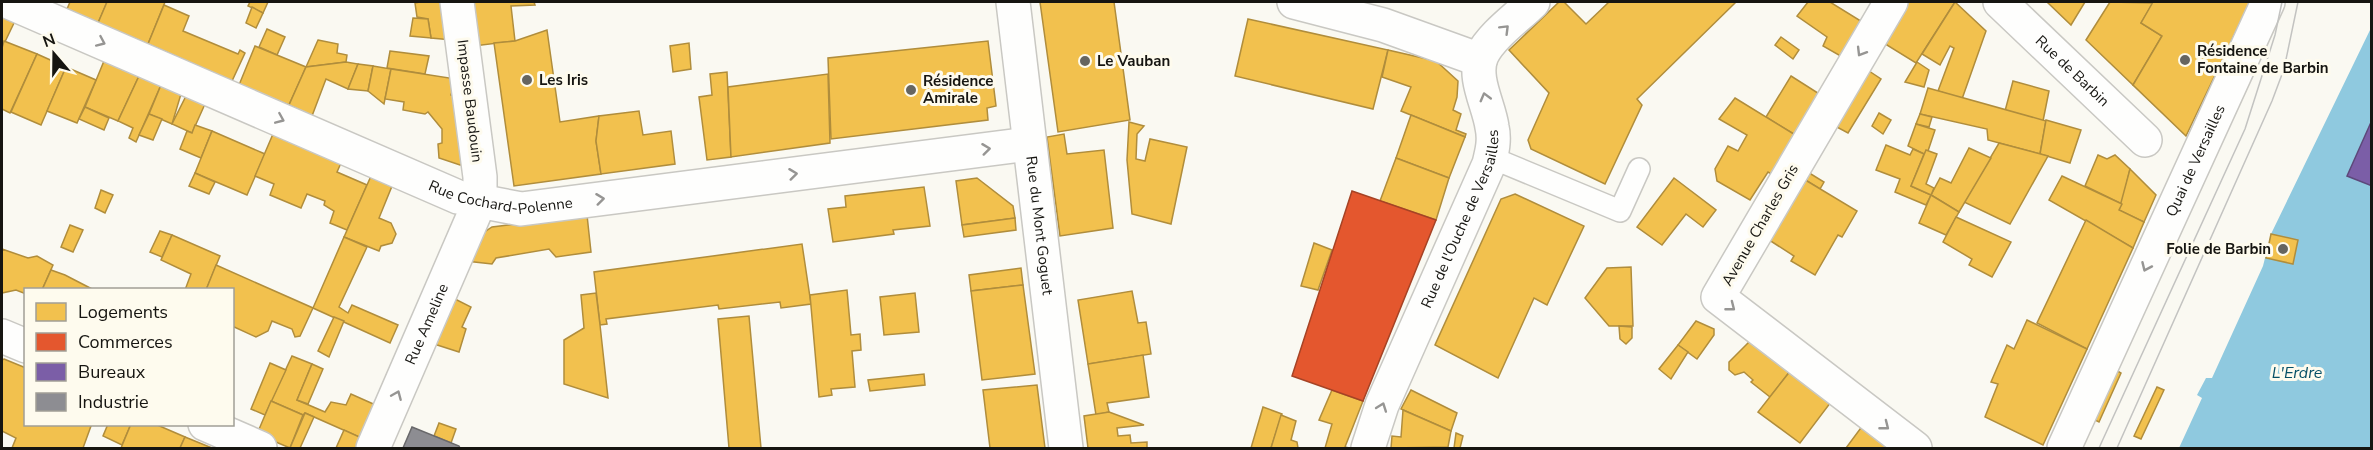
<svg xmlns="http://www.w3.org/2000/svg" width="2373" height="450" viewBox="0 0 2373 450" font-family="'Nunito Sans',sans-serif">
<rect width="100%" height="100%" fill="#faf9f2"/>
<!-- water -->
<polygon fill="#8fc9df" points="2371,28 2371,448 2179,448 2202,398 2197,395 2206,378 2212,378 2263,266 2271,234"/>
<!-- homes -->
<g fill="#f2c14e" stroke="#b08d3c" stroke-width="1.5">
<polygon points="70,2 107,2 98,23 67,9"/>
<polygon points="107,2 165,2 148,44 98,23"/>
<polygon points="250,2 268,2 263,13 248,6"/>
<polygon points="420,2 447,2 452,40 431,38 428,19 417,17 415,3"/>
<polygon points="480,2 534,2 535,5 511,6 515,41 474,46 468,3"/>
<polygon points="1040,2 1114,2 1130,120 1058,132"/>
<polygon points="1559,2 1564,2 1586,24 1609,2 1736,2 1637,99 1642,105 1605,184 1531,149 1528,140 1549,93 1509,50"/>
<polygon points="1808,2 1830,2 1864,23 1844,58 1823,46 1827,37 1797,16"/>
<polygon points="1903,2 1955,2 1916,63 1882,42"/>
<polygon points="1955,2 1986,31 1962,99 1938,91 1954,48 1950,46 1940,65 1922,54"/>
<polygon points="2047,2 2085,2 2071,25"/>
<polygon points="2110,2 2153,3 2141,23 2162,36 2133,85 2086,40"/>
<polygon points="2153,2 2250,2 2186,136 2133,85 2162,36 2141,23"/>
<polygon points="164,5 189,16 183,31 238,54 240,50 245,53 232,81 148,44"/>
<polygon points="252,7 263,13 256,28 246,23"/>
<polygon points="2,16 15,21 2,48"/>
<polygon points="413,18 428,19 431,38 410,36"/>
<polygon points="1248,19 1388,50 1373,109 1235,76"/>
<polygon points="267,29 285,37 277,55 259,47"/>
<polygon points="547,30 560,122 599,116 596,141 601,174 514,186 494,43 515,41"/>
<polygon points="1781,37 1799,50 1793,59 1775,45"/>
<polygon points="318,40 338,44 337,53 347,55 346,62 306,67"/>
<polygon points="4,41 37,54 10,113 2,109 2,48"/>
<polygon points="988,41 996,106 987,108 988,120 831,139 828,58"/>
<polygon points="689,43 691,69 673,72 670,46"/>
<polygon points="255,46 306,67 289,105 239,85"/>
<polygon points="1388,50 1436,61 1458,81 1457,97 1453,110 1461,114 1456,130 1466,134 1465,137 1401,111 1411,87 1382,77"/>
<polygon points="390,51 429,56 425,74 387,68"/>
<polygon points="37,54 66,67 41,125 11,112"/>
<polygon points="104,61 139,76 118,121 85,107"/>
<polygon points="346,62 358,64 348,89 326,79 312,116 289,105 306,67"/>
<polygon points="1917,62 1929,70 1924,87 1905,82"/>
<polygon points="358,64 373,66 368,91 348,89"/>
<polygon points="373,66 391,69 384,104 368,91"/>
<polygon points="66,67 96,80 77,123 47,111"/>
<polygon points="391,69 456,79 451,95 459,97 467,164 460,165 439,158 438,144 442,143 442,129 428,112 425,114 403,110 404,102 385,99"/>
<polygon points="1866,69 1881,79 1848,133 1833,125"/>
<polygon points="727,72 731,157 707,160 699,97 712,95 710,74"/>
<polygon points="828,74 830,143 731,157 728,87"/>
<polygon points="139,76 161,85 136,142 129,138 133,128 118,121"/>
<polygon points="1791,76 1821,95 1797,136 1766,117"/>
<polygon points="2013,81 2049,91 2043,121 2005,111"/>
<polygon points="161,85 181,94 172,124 149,114"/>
<polygon points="1928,88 2046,121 2040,154 1988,140 1987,129 1920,114"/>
<polygon points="186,96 205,104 192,133 172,124"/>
<polygon points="1735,98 1797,136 1773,175 1768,172 1750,200 1717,181 1715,169 1728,146 1738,151 1747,135 1719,119"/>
<polygon points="85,107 109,118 104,130 79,119"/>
<polygon points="639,111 643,135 671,131 675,164 601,174 596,141 599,116"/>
<polygon points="1879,113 1891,120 1883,134 1872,126"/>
<polygon points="149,114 162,119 153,140 139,135"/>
<polygon points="1920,114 1932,117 1929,127 1916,124"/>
<polygon points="1411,115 1465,137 1449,178 1396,158"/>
<polygon points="2046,120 2081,130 2070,163 2040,154"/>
<polygon points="1129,122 1144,126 1137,134 1136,159 1145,161 1150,139 1187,147 1171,224 1132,214 1127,160"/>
<polygon points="1916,124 1935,130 1928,151 1924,154 1908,146"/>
<polygon points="195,125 212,131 201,158 180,149 187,131 192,133"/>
<polygon points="212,131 265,154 247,195 195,173"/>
<polygon points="273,134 341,163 337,172 367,185 347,230 330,223 334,211 324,205 325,201 307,194 301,208 270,195 274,184 255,176"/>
<polygon points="1064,134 1067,154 1104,150 1113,228 1060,236 1047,137"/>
<polygon points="1999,143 2048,156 2010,224 1964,202"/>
<polygon points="1886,145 1910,155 1913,149 1924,154 1911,186 1931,195 1926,205 1895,192 1900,179 1876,170"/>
<polygon points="1969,148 1991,158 1959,212 1931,195 1940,178 1951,183"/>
<polygon points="1926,150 1937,154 1926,184 1934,188 1931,195 1911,186"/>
<polygon points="2098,155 2107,159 2115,155 2130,169 2122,204 2085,186"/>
<polygon points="1396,158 1449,178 1436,220 1380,201"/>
<polygon points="2130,169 2156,195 2144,222 2119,210"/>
<polygon points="1806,171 1824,182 1820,189 1802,178"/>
<polygon points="195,173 215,182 209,194 189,186"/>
<polygon points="371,176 392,186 379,218 391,223 396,234 392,243 381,246 379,251 344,237"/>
<polygon points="2062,176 2122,204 2119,210 2144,222 2133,248 2049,200"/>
<polygon points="977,178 1013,206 1015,218 962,225 956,181"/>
<polygon points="1674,178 1716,210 1703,227 1686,214 1662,245 1637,227"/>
<polygon points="1802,178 1857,211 1842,237 1838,235 1815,275 1791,261 1794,256 1766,238"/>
<polygon points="924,187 930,226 893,230 894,234 833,242 828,209 846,207 845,196"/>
<polygon points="101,190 113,195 105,213 95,208"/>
<polygon points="1515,194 1584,226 1547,305 1534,298 1498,378 1435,345 1501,199"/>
<polygon points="1931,195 1959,212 1946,235 1919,223"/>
<polygon points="587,215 591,252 556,257 549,249 496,258 492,264 466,261 477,237 492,227"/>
<polygon points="1956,217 2011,242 1992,277 1969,265 1972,259 1943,242"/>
<polygon points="1015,218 1016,230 964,237 962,225"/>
<polygon points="2086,220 2133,248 2087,349 2037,323"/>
<polygon points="70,225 83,230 73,252 61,247"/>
<polygon points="160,231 172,235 162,257 150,252"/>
<polygon points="2271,234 2298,240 2293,264 2266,258"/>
<polygon points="172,235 220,256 206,290 185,290 191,274 161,260"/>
<polygon points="344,237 367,247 339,307 348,313 352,305 398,325 390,343 313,308"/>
<polygon points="1314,243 1332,250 1318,290 1301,286"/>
<polygon points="802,244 811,304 781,308 780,302 719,309 718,305 606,319 607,324 600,325 594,272"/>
<polygon points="2,249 28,258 37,256 53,265 42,290 26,290 26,294 16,290 2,293"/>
<polygon points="216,265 313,308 300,336 295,337 292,329 272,321 268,331 256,337 232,326 232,290 206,290"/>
<polygon points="1631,267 1633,326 1609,326 1585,298 1607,268"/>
<polygon points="1021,268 1023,285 971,291 969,275"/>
<polygon points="51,270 65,275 94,290 42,290"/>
<polygon points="1023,285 1035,374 982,380 971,291"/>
<polygon points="847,290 851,335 860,334 861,350 852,351 855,387 831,389 832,395 819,397 810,295"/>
<polygon points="1132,291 1138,323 1146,322 1151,354 1088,364 1078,300"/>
<polygon points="596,293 600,325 608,398 564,384 564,340 584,328 581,295"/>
<polygon points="915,293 919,332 884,335 880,297"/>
<polygon points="451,297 471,307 462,327 466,329 459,352 431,343"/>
<polygon points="749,316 761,448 729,448 718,319"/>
<polygon points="334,317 344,321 329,357 318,351"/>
<polygon points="2027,320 2087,349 2043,445 1985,417 1998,384 1991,382 2007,345 2014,349"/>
<polygon points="1696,321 1714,329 1714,335 1697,359 1678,345"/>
<polygon points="1619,326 1632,327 1632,338 1626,344 1620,339"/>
<polygon points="1751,340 1791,370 1770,397 1751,382 1753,380 1744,372 1735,375 1729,370 1729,362"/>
<polygon points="1678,345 1688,352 1671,379 1659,369"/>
<polygon points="1143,355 1149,397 1107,403 1109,412 1096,415 1088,364"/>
<polygon points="292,356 312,364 297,400 325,412 331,402 346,405 351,394 380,407 366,440 305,413 303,415 271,401"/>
<polygon points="4,359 26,368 26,424 94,424 91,426 83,448 12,448 16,438 2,431 2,360"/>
<polygon points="270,363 286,370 265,415 251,409"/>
<polygon points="312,364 323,369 308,404 297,400"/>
<polygon points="2114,369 2121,373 2099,422 2091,418"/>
<polygon points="1791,370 1831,402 1800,443 1758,412"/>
<polygon points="924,374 925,385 870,391 868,380"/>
<polygon points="1037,385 1045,448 990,448 983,390"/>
<polygon points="2157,387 2164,390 2141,439 2134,436"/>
<polygon points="1332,390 1363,401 1345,447 1349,448 1325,448 1332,424 1319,420"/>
<polygon points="1411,390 1457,413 1451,431 1401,409"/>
<polygon points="271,401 303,415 290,448 257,434"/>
<polygon points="1263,407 1282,414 1271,448 1251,448"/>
<polygon points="1403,410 1451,431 1448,447 1391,448 1392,436 1401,437"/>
<polygon points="1109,412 1144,425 1117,428 1118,436 1130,435 1131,443 1147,442 1147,448 1088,448 1084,416"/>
<polygon points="305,413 314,417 300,448 290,448"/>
<polygon points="1281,415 1296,421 1291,440 1297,442 1298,448 1271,448"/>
<polygon points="439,423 456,429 451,443 434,436"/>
<polygon points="108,424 131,424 122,445 103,436"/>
<polygon points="131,424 155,424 185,437 180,448 121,448"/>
<polygon points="1863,425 1892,448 1846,448"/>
<polygon points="344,430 366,440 362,448 336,448"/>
<polygon points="1456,433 1463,436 1460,448 1454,448"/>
<polygon points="185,437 212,448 180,448"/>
</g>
<!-- shops -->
<polygon fill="#e4572e" stroke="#a64325" stroke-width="1.5" points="1352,191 1436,220 1363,401 1292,376"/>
<!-- offices -->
<polygon fill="#7b5ea7" stroke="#5d487a" stroke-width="1.5" points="2372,120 2372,186 2347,176"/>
<!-- industry -->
<polygon fill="#8d8d92" stroke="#69696b" stroke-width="1.5" points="412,427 459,446 460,448 403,448"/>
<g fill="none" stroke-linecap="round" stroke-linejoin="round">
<defs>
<polyline id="lane" points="1490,157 1620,211 1639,169"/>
<g id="street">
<path id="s1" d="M9 2 458 197 521 209 1029 144"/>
<path id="s2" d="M1013 2 1066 448"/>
<polyline points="1294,2 1383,25 1480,60"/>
<polyline points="1891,2 1718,297 1915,448"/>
<path id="s3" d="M2000 2 2145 140"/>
<polyline points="2,336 26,346"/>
<polyline points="205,424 260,448"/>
<path id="s4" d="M373 448 480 201V177L457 2"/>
<path id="s5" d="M1368 448 1382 405 1489 164C1492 152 1495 140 1492 127 1489 105 1472 77 1482 55 1492 35 1518 17 1533 2"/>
<path id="s6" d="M2064 448 2268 2"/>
</g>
</defs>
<!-- lane casing -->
<use href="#lane" stroke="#c9c8c3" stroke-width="24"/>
<!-- street casing -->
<use href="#street" stroke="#c9c8c3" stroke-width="36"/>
<!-- lane -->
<use href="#lane" stroke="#fefefd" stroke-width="21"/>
<!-- street -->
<use href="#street" stroke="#fefefd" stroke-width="33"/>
<!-- tram -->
<g stroke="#c3c3c1" stroke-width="1.5">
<polyline points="2099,448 2245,129 2275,35 2282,2"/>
<polyline points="2117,448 2272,101 2284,69 2298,2"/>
</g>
</g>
<!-- one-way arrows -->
<defs><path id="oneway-chevron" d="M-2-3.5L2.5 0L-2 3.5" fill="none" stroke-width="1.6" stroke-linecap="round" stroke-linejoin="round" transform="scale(1.5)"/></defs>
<g stroke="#969593">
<use href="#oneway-chevron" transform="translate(1505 29) rotate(-45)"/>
<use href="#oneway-chevron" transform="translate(101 42) rotate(24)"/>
<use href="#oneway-chevron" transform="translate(1861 52) rotate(121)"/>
<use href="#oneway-chevron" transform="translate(1485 97) rotate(-105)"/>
<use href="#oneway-chevron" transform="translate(280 119) rotate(23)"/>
<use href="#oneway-chevron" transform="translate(986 149) rotate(-7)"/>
<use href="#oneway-chevron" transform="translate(793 174) rotate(-7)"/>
<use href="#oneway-chevron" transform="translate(600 199) rotate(-7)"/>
<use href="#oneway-chevron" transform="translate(2146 267) rotate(114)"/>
<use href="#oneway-chevron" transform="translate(1731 307) rotate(38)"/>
<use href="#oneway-chevron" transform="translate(397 395) rotate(-67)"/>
<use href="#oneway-chevron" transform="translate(1382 407) rotate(-70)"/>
<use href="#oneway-chevron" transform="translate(1885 426) rotate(38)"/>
</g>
<!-- markers -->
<g fill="#666560" stroke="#fefbee" stroke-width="2">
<circle cx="2185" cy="60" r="6"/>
<circle cx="1085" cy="61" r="6"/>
<circle cx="527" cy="80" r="6"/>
<circle cx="911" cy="90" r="6"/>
<circle cx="2283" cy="249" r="6"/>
</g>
<g text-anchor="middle" stroke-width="6" stroke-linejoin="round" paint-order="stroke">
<!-- poi labels -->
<g font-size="15" font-weight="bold" fill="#161511" stroke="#fefbee" text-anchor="start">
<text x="2197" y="56">Résidence<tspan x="2197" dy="17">Fontaine de Barbin</tspan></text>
<text x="1097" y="66">Le Vauban</text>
<text x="539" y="85">Les Iris</text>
<text x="923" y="86">Résidence<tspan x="923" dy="17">Amirale</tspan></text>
<text x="2271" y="254" text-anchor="end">Folie de Barbin</text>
</g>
<!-- street labels -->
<g font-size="15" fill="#161511" stroke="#fefbee">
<text dy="5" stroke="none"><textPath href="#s3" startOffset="100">Rue de Barbin</textPath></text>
<text transform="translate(470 101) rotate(83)" y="5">Impasse Baudouin</text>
<text dy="5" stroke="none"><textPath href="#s6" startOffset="316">Quai de Versailles</textPath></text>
<text dy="5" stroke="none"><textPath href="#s1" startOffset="532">Rue Cochard-Polenne</textPath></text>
<text dy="5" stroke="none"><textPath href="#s5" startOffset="248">Rue de l'Ouche de Versailles</textPath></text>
<text dy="5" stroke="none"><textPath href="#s2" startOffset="225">Rue du Mont Goguet</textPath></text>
<text transform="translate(1760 225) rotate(-60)" y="5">Avenue Charles Gris</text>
<text dy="5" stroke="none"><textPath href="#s4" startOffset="135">Rue Ameline</textPath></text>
</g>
<!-- water labels -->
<g font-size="16" font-style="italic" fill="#054f66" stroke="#fefbee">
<text x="2297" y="378">L'Erdre</text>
</g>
</g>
<!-- border -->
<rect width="2373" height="450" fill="none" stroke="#161511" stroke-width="6"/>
<!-- legend -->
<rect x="24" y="288" width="210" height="138" fill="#fefbee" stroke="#a19f96" stroke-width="1.5"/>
<rect x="36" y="303" width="30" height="18" fill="#f2c14e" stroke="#a19f96" stroke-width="1.5"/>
<text x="78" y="318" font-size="18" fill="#161511">Logements</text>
<rect x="36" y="333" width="30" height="18" fill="#e4572e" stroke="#a19f96" stroke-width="1.5"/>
<text x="78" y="348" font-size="18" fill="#161511">Commerces</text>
<rect x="36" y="363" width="30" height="18" fill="#7b5ea7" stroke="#a19f96" stroke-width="1.5"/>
<text x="78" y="378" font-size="18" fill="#161511">Bureaux</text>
<rect x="36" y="393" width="30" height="18" fill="#8d8d92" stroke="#a19f96" stroke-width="1.5"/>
<text x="78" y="408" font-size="18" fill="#161511">Industrie</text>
<!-- north arrow -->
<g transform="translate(54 54) rotate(340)" stroke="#fefbee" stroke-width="4.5" paint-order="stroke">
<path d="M0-4.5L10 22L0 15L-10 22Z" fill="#161511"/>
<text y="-9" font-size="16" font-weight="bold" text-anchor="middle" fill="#161511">N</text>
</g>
</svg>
